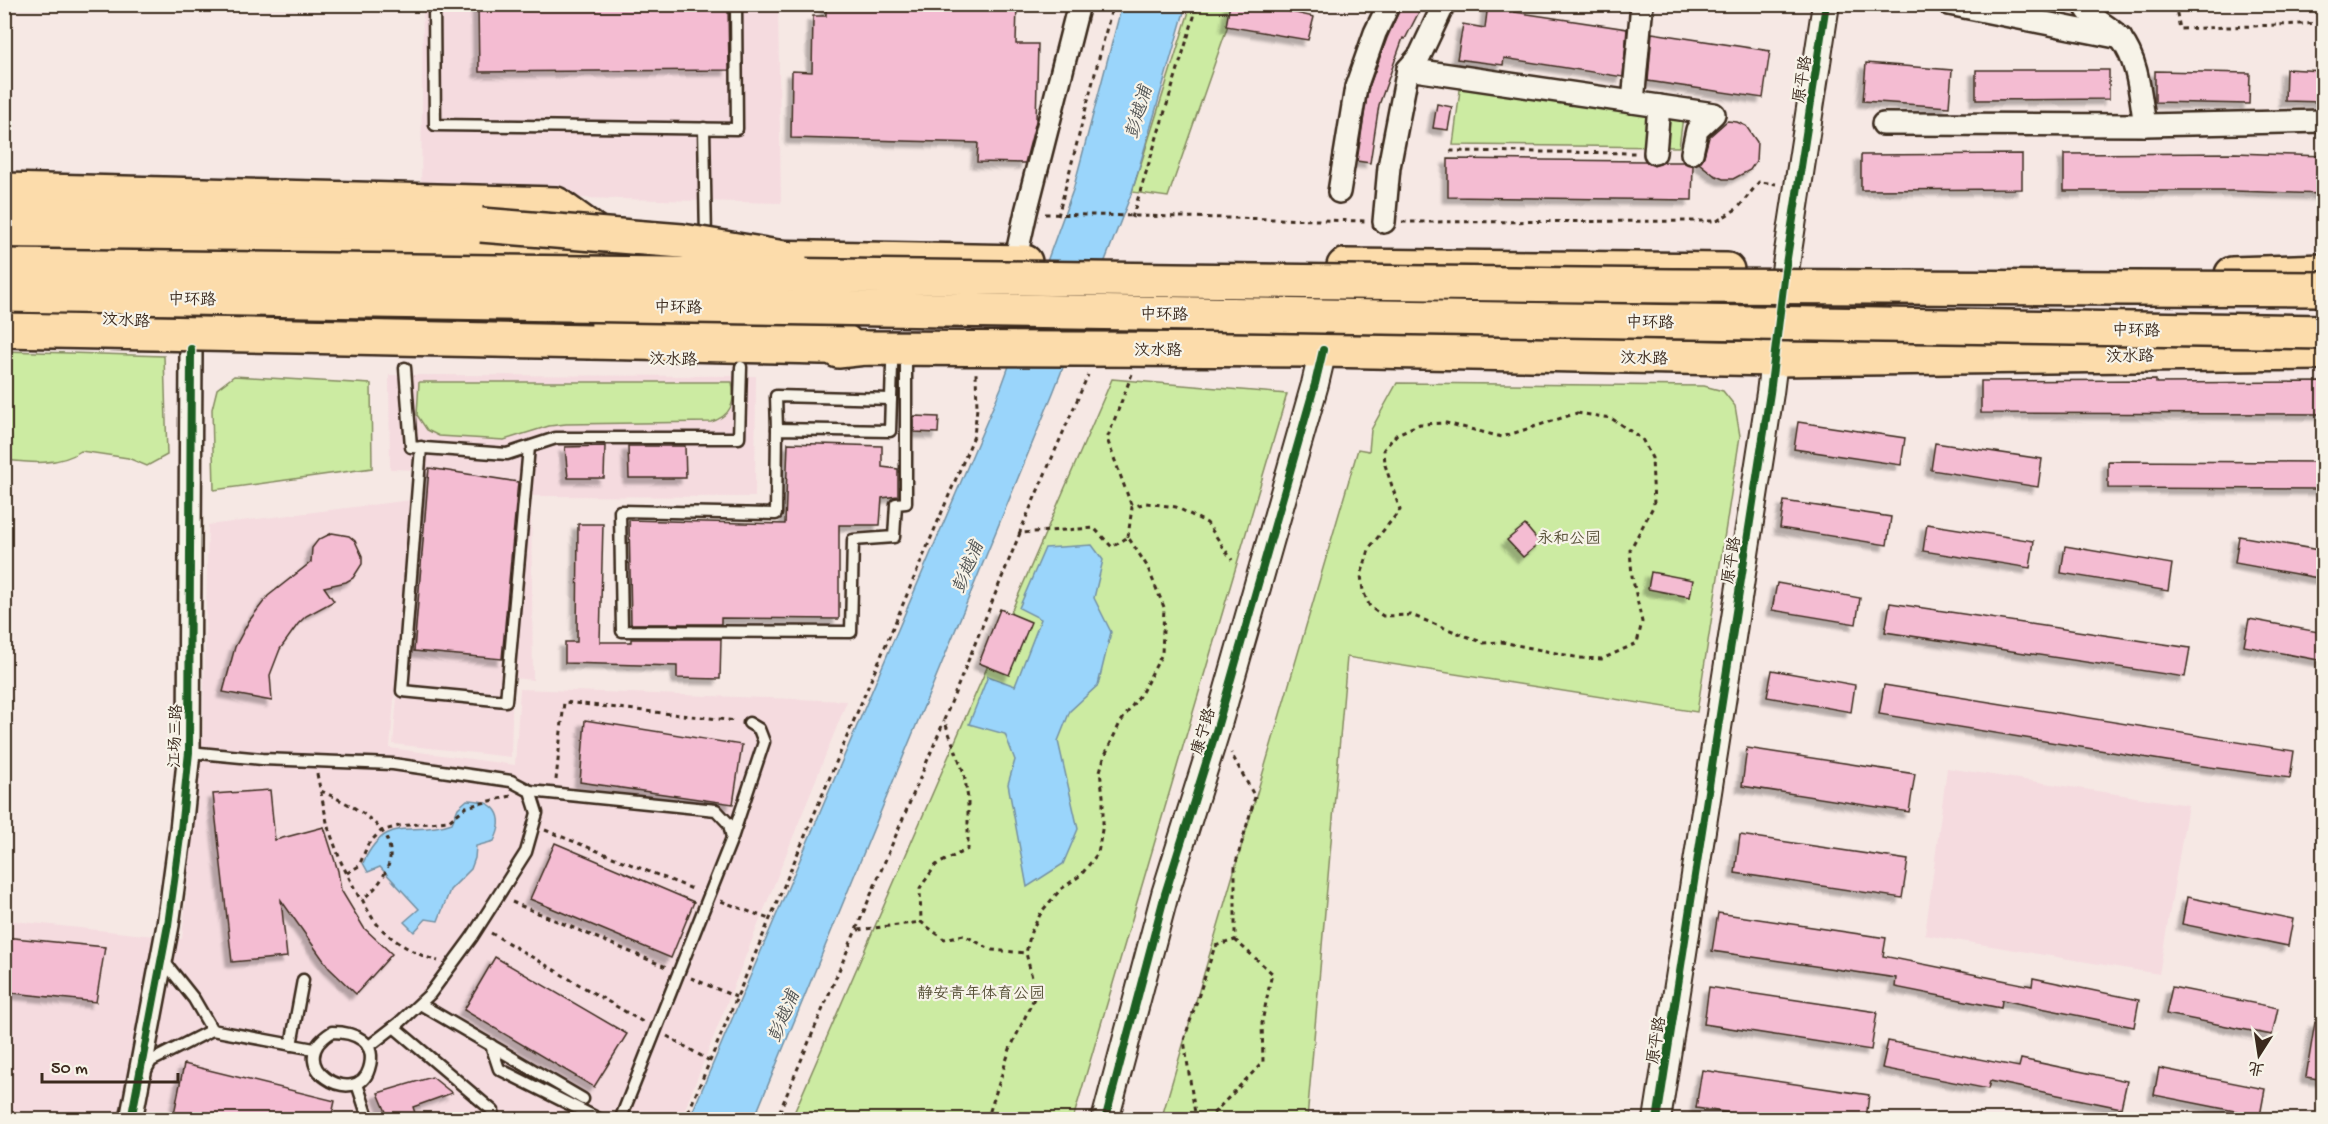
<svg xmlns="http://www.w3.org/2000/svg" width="2328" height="1124" viewBox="0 0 2328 1124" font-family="'Gochi Hand','LXGW WenKai TC',sans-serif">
<defs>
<filter id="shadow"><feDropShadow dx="-5.5" dy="5.5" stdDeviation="1.5" flood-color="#0004"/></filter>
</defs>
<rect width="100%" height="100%" fill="#f6e8e4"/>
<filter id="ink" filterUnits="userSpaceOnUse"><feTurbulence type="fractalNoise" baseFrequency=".0167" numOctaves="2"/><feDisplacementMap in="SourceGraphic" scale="12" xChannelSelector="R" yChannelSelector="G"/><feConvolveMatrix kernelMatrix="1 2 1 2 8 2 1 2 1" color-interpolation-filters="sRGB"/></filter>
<g filter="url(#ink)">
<!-- built -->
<g fill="#f5dbdf">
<polygon points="423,5 778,5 781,203 421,194"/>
<polygon points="389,375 756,376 755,497 531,496 533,680 513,678 511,757 393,744 416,470 390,469"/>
<polygon points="411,500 390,748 515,765 520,689 847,701 681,1119 5,1120 5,920 182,939 203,731 208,525"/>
<polygon points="1947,768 2188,805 2159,974 1925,935"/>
</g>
<!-- green -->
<g fill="#cceba2" stroke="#848a60" stroke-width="1.5">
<polygon points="1191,5 1235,5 1168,197 1132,192"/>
<polygon points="1461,82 1683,117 1679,147 1453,145"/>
<path d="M5 351 164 356 167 455 147 466 128 458 81 451C59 466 31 463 5 460Z"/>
<polygon points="234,376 371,384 372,468 214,490 212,409 217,389"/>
<polygon points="1112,379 1287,394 1073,1119 791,1120"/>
<path d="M419 382H732C736 402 731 416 711 422L566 424 549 426 504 440 439 436 427 430 417 415Z"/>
<polygon points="1397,383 1704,386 1723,391 1735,406 1740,436 1697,712 1347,657 1307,1119 1161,1120 1358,449 1369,451 1371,430"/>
</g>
<!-- water -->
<g fill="#9ad5fb" stroke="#7491a3" stroke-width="1.5">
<polygon points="1122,5 1186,5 1132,192 1053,393 754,1119 689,1120 1001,388 1073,190"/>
<polygon points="1092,545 1103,560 1094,598 1111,632 1098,685 1070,711 1058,741 1078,829 1063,864 1027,887 1008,784 1015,760 1005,734 969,724 988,676 1015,686 1041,619 1019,608 1045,548"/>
<path d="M467 800C495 800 507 815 494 841L476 846 475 858 471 869 450 890 438 921 426 919 414 932 404 922 419 909 380 867 368 872 363 863C387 812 411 838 452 823L458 808Z"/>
</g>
<!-- building -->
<g fill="#f4bcd2" stroke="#3b2a1e" stroke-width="1.5" filter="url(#shadow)">
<polygon points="478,4 728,4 729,70 479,72"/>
<polygon points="826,4 1017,5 1016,44 1038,44 1036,121 1025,163 977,162 978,143 791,138 792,71 812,72 813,16 826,16"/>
<polygon points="1230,4 1255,4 1314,17 1308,40 1226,26"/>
<polygon points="1402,4 1423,4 1405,39 1403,38 1379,105 1370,163 1357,161 1368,90 1387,38"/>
<polygon points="1488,4 1516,4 1514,12 1627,29 1623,77 1504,58 1503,65 1457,59 1463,24 1485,28"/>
<polygon points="1652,33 1770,51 1763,98 1648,81"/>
<polygon points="1866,63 1952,70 1949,107 1863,101"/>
<polygon points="2286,69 2324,71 2324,102 2285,101"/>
<polygon points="1976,70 2109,70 2109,99 1976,100"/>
<polygon points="2155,71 2250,73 2249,104 2155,102"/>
<polygon points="1437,104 1452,107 1448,130 1433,128"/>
<polygon points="1727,121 1737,122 1746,126 1757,142 1756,161 1750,170 1733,179 1723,179 1714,175 1699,163 1704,156 1709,137"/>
<polygon points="2235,153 2324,156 2324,194 2235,191 2064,191 2064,154"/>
<polygon points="2022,154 2022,189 1861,190 1861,155"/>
<polygon points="1448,159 1646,161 1654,166 1664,162 1683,162 1693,165 1692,200 1448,197"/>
<polygon points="2156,380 2156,383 2324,382 2324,414 1981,413 1981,381"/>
<polygon points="914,416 939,417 938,433 914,432"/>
<polygon points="1798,422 1905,438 1901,465 1794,449"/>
<polygon points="788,443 882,446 882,467 898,469 898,496 882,498 880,525 839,525 839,619 721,618 721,624 631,624 629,520 785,524"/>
<polygon points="1935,443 2042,459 2038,487 1931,470"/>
<polygon points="605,446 604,478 568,478 565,447"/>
<polygon points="628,446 685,446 686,478 629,478"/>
<polygon points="2108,461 2324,462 2324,489 2108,488"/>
<polygon points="429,468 518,482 502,659 414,651"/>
<polygon points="1784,501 1891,517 1887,545 1780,528"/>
<polygon points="578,524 603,524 600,642 631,642 631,639 721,639 720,679 677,678 677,666 565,663 565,642 577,642"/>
<polygon points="1927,524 2034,541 2030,568 1923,551"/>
<polygon points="1525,525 1540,543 1523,557 1507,540"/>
<polygon points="332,533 349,536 355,541 362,556 362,564 353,578 346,582 324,587 334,601 306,616 298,624 280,649 270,675 272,701 223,692 235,647 249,621 268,596 311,562 312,548 318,540"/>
<polygon points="2239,536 2324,551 2324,579 2235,563"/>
<polygon points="2065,546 2172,564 2168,591 2061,573"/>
<polygon points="1651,572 1693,580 1690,597 1648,589"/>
<polygon points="1777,583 1860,598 1856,624 1772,610"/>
<polygon points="1890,603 2190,648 2185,677 1885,632"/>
<polygon points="1000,609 1031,622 1009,675 979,663"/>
<polygon points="2249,619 2324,633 2324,661 2244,646"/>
<polygon points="1772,670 1855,685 1851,712 1767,697"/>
<polygon points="1884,685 2294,751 2290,778 2173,762 1879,714"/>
<polygon points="585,720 742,745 733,804 580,782"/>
<polygon points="1747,748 1915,774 1909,812 1742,786"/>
<polygon points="270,790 275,840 324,827 338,871 341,890 364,928 392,954 356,994 329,968 281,900 287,957 232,962 213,794"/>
<polygon points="1740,835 1908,860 1902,898 1735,873"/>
<polygon points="555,843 694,902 671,958 530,899"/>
<polygon points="2187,897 2293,919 2288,946 2182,924"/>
<polygon points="1718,913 1886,938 1883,956 2032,986 2033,978 2139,1000 2134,1027 2002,1000 2001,1008 1895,987 1896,978 1712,951"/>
<polygon points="4,937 105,947 96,1002 4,992"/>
<polygon points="495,957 627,1034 594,1087 464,1010"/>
<polygon points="1709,987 1877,1012 1871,1050 1704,1024"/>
<polygon points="2172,987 2278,1008 2272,1035 2166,1014"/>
<polygon points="2315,1022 2324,1023 2324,1080 2306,1077"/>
<polygon points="1888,1041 2019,1067 2021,1059 2127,1081 2121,1108 1990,1081 1988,1089 1882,1068"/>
<polygon points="184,1064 335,1101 331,1119 173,1119"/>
<polygon points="2159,1068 2265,1089 2260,1116 2154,1095"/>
<polygon points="1702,1070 1869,1095 1866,1119 1773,1119 1696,1108"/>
<polygon points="432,1077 452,1093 413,1107 417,1119 389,1119 378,1093"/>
</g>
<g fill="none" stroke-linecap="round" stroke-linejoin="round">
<defs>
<g id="service">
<polyline points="434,4 435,125 737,129 736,4"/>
<polyline points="704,128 706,240"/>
<polyline points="892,365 890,431 777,429 776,514 620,511 622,631 851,632 853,540 894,537 896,504 906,503 906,365"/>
<polyline points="405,368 411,447 507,454 556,438 739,438 741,367"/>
<polyline points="777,429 776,396 891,399"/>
<polyline points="421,447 402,691 506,701 529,447"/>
<polyline points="189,752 262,759 393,764 511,781 530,791 537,813 526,852 472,937 430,994 399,1023 368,1047"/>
<polyline points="530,791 716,810 729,824 732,838 620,1120"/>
<polyline points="732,838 764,742 759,729 749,723"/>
<polyline points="420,1004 583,1099"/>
<polyline points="394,1027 493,1111"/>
<polyline points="212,1030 314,1049"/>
<path d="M332 1032C354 1032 378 1041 369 1069 357 1110 279 1065 332 1032Z"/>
<polyline points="291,1045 303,980"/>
<polyline points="491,1045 499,1069 601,1120"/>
<polyline points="146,1070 151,1061 212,1030 194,999 163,960"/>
<polyline points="357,1084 369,1120"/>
</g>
<g id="minor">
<polyline points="1949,4 2121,38"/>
<path d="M2084 4C2092 22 2110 25 2121 39 2139 62 2140 97 2145 125"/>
<polyline points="1408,69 1714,114 1697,130 1692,153"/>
<polyline points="1633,102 1642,4"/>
<polyline points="1883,124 2145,125 2324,121"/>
<polyline points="1655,153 1659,106"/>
<polyline points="1339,192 1356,87 1375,33 1389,4"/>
<polyline points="1384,222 1389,167 1408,69 1420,55 1444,4"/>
<polyline points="1015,262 1026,212 1079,4"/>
<polyline points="131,1120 168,925 181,830 189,752 191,349"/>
</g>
<g id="tertiary">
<polyline points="1105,1120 1165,894 1217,728 1315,384 1323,350"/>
<polyline points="1657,1120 1770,393 1785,271 1826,4"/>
</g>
<g id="primary">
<polyline points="4,190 556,204 609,242"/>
<polyline points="4,240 684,255"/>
<polyline points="762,257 1025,262"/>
<polyline points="1344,266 1727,270"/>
<polyline points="2232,274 2324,271"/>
<polyline points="473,324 791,327 846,342"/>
<polyline points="838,351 865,348 1323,350 1775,359 2324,353"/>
</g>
<g id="trunk">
<polyline points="4,214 481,225"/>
<polyline points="591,342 865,348"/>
</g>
</defs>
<!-- service casing -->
<use href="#service" stroke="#3b2a1e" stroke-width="15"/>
<!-- minor casing -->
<use href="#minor" stroke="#3b2a1e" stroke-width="26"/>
<!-- tertiary casing -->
<use href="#tertiary" stroke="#3b2a1e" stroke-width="30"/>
<!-- primary casing -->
<use href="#primary" stroke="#3b2a1e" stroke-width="38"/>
<!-- trunk casing -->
<use href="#trunk" stroke="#3b2a1e" stroke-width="38"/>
<!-- path -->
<g stroke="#3b2a1e" stroke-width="3" stroke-dasharray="4.5 4.5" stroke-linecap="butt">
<polyline points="2175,4 2180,29 2324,23"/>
<polyline points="1450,151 1637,153"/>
<polyline points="1045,214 1366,221"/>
<polyline points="1058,216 1113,4"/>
<polyline points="1132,218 1198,4"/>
<polyline points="1402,222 1717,221 1738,208 1759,182 1776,184"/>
<polyline points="1132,374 1107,439 1132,507"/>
<polygon points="1577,413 1611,418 1642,439 1652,458 1654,505 1630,550 1632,576 1642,622 1637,643 1602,659 1580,658 1502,642 1484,643 1411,615 1383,616 1370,607 1363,591 1361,575 1370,547 1400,510 1385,465 1384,449 1397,434 1420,424 1446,423 1502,437"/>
<polyline points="1019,534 1088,375"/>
<polyline points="1128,537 1132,507 1146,503 1176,507 1207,523 1232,560"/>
<path d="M317 774 328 827 341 862 359 897 362 899C366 907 371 917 377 924 392 941 416 955 438 961"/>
<polyline points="556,780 564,702 736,721"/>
<path d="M321 791C350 804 406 830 386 871 380 883 373 892 362 899"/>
<polyline points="545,830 695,890"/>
<polyline points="347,873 359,866 368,844 381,831 399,826 449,821 466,807 511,796"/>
<polyline points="721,901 769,919"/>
<polyline points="512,902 666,967"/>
<polyline points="858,930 921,922"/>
<polyline points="491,933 643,1022"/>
<polyline points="691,978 736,997"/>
<polyline points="667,1036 710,1061"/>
<polyline points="685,1120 974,436 977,408 976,373"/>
<polyline points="776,1120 944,721"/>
<polyline points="987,1120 1010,1049 1036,994 1026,953 1031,932 1042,911 1061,889 1081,875 1098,853 1103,824 1103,796 1100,771 1105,755 1120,723 1142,692 1162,654 1164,607 1147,566 1128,537 1112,547 1094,528 1020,533 944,720 964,773 968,799 968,849 936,865 920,888 921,922 944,939 964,935 992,950 1026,953"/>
<polyline points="1196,1120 1184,1040 1215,946 1235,940 1235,866 1255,797 1231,753"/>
<polyline points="1207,1120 1263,1062 1262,1022 1272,973 1235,940"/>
</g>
<!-- service -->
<use href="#service" stroke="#f7f3e8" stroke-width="10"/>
<!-- minor -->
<use href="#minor" stroke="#f7f3e8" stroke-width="21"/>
<!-- tertiary -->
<use href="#tertiary" stroke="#f7f3e8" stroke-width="26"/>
<!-- primary -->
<use href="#primary" stroke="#fcdcab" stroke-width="33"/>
<!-- trunk -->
<use href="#trunk" stroke="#fcdcab" stroke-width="33"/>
<defs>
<g id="trunk-bridge">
<polyline points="481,225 682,241 790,259"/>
<polyline points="4,266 1672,286 2324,289"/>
<polyline points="4,295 2324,332"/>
<polyline points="4,330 591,342"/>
</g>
</defs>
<!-- trunk-bridge casing -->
<use href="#trunk-bridge" stroke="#3b2a1e" stroke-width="38" stroke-linecap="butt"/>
<!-- trunk-bridge -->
<use href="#trunk-bridge" stroke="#fcdcab" stroke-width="33"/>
<defs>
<g id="cycleway">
<polyline points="131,1120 168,925 181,830 189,752 191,349"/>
<polyline points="1105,1120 1165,894 1217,728 1315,384 1323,350"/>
<polyline points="1657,1120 1770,393 1785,271 1826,4"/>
</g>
</defs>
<!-- cycleway casing -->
<use href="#cycleway" stroke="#f7f3e8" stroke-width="11"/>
<!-- cycleway -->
<use href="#cycleway" stroke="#1b5e20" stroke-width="8"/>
</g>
</g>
<g text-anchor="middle" stroke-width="4.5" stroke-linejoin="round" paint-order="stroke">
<!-- street labels -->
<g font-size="16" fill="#3b2a1e" stroke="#f7f3e8">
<text transform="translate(1801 79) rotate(-81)" y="6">原平路</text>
<text transform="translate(192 298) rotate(1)" y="6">中环路</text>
<text transform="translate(678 306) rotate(1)" y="6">中环路</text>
<text transform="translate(1164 313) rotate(1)" y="6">中环路</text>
<text transform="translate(126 319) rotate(3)" y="6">汶水路</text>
<text transform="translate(1650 321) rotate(1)" y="6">中环路</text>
<text transform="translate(2136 329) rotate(1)" y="6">中环路</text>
<text x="1158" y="355">汶水路</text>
<text transform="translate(2130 355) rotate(-1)" y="6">汶水路</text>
<text transform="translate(1644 357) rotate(1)" y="6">汶水路</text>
<text transform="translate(673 358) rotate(1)" y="6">汶水路</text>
<text transform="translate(1730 560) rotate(-81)" y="6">原平路</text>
<text transform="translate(1202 731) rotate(-73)" y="6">康宁路</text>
<text transform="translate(174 736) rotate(-88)" y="6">江场三路</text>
<text transform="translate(1655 1040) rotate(-81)" y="6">原平路</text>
</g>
<!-- park labels -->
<g font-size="16" fill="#585138" stroke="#f7f3e8">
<text x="1569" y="543">永和公园</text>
<text x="981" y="998">静安青年体育公园</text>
</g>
<!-- water labels -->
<g font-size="18" font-style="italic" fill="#535555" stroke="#f7f3e8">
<text transform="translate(1138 112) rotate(-74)" y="6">彭越浦</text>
<text transform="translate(967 567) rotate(-68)" y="6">彭越浦</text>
<text transform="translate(783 1016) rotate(-68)" y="6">彭越浦</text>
</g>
</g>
<!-- margin -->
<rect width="2328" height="1124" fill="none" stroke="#f7f3e8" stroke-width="24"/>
<rect x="12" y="12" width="2304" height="1100" fill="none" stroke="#3b2a1e" stroke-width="2" filter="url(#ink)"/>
<!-- north arrow -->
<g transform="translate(2259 1055) rotate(192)" stroke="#f7f3e8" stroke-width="4.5" paint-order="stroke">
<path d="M0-4.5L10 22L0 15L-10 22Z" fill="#3b2a1e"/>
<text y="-9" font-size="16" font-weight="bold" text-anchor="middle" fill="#3b2a1e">北</text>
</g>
<!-- scale -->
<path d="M42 1073v9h136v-9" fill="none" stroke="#3b2a1e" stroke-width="3"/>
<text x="51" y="1073" font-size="18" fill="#3b2a1e" stroke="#f7f3e8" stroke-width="4.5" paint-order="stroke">50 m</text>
</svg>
